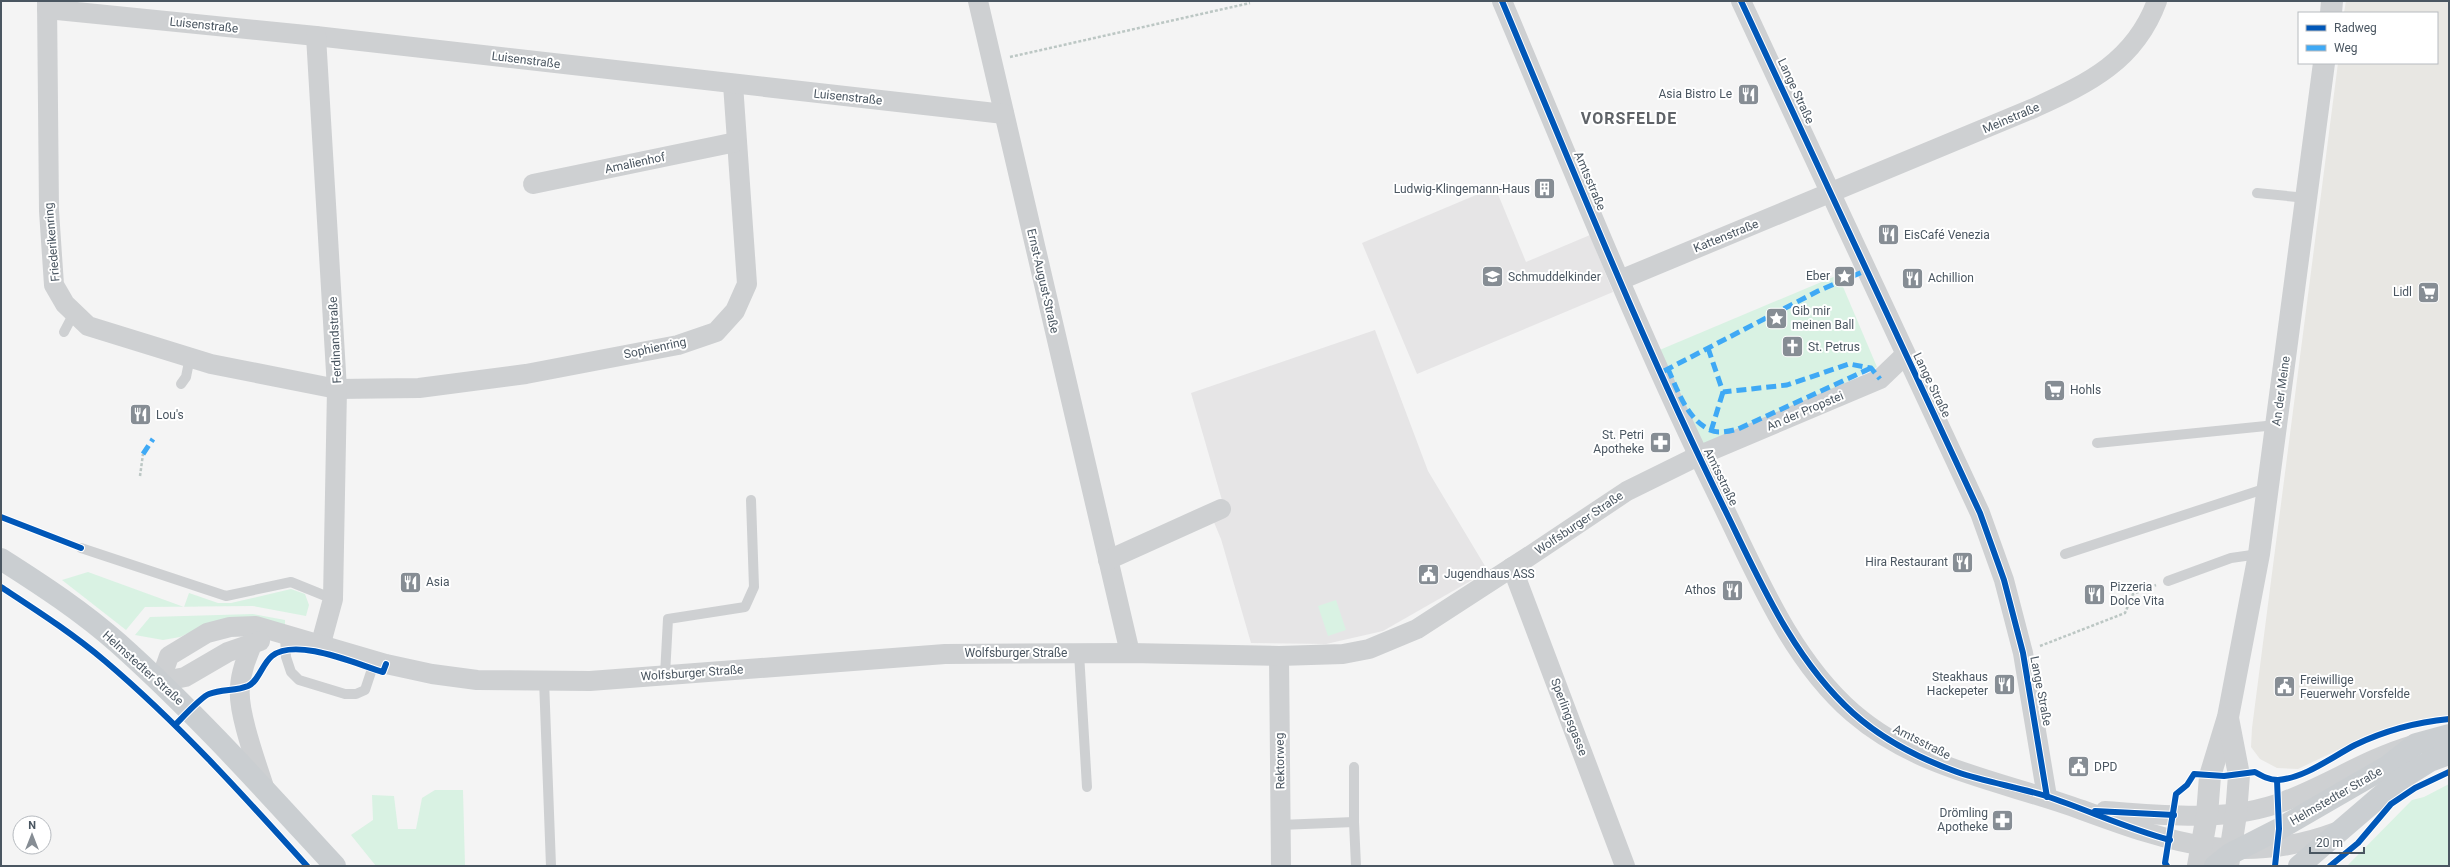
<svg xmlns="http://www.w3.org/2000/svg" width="2450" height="867" viewBox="0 0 2450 867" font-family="Roboto,sans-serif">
<rect width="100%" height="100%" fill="#f4f4f4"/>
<!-- commercial -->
<polygon fill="#e8e7e3" points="2346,1 2449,1 2449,715 2405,722 2365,737 2298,769 2277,768 2260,759 2251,747 2252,728 2338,63 2437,63 2437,13 2344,13"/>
<!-- education -->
<g fill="#e6e5e6">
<polygon points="1495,187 1526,262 1590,235 1613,292 1417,374 1362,243"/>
<polygon points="1375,330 1428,471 1488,571 1383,631 1326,644 1251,643 1221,539 1213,520 1226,514 1191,393"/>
</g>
<!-- green -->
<g fill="#d9f2e3">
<polygon points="1838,275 1877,367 1698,456 1650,354"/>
<polygon points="88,572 184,607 189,593 218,603 231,603 291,589 305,594 309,605 306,616 253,606 145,607 126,630 62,580"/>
<polygon points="1336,600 1346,630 1328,636 1318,606"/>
<polygon points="253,614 285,620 285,626 195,630 180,637 163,640 135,635 150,617"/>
<polygon points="2449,784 2449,866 2347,866 2412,800 2424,797"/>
<polygon points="435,790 463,790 465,866 376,866 351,835 373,820 372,795 394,796 398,829 416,829 422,798"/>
</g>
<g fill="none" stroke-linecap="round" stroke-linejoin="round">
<!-- path -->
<g stroke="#bcc7c4" stroke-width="2.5" stroke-dasharray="3 2" stroke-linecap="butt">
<polyline points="1010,57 1250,3"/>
<polyline points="140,476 143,454"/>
<polyline points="2040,646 2125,613 2133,594 2156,585"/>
</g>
<!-- service -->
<g stroke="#ced0d2" stroke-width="10">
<polyline points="2257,193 2307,198"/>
<polyline points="64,332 74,313"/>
<polyline points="181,384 186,377 190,357"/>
<polyline points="2097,443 2276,425"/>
<polyline points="81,548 226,596 291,582 333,599"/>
<polyline points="2065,554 2267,488"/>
<polyline points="2168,581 2231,558 2259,554"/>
<polyline points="285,634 286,657 291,672 299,680 345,694 356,694 365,690 375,660"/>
<polyline points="1079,653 1087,787"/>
<polyline points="665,675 668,619 745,607 754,587 751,500"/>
<polyline points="544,680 551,866"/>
<polyline points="1354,767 1354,822"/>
<polyline points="1280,825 1354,822 1356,866"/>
</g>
<!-- minor -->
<g stroke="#ced0d2" stroke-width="20">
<polyline points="47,1 49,211 54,285 65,304 88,326 211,364 337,389 419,388 526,374 678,345 716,332 735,311 747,284 733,84"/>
<polyline points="978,1 1130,653"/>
<path d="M1502 1C1574 171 1642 343 1724 508 1759 580 1792 660 1853 713 1919 770 2003 781 2082 810 2172 843 2242 867 2336 832"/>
<polyline points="1741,1 1980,513 2004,580 2023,653 2047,797"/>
<polyline points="47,9 316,36 1004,114"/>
<polyline points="316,36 337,389 333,599 321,643"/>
<polyline points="533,184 736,142"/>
<path d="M1620 280 2034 108C2089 83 2135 61 2157 1"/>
<polyline points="1108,560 1221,509"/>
<polyline points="1512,567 1625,866"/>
<path d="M253 642C247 657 241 671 240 687 237 711 257 765 265 790"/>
<polyline points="1279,656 1281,866"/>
<polyline points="160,682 169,656 207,633 230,627 256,626 386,664 432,674 477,680 590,681 945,654 1130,653 1279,656 1343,654 1369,649 1417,629 1528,557 1627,491 1698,456 1880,379 1905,355"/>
<polyline points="160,682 185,677 228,652 260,641"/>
<path d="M2105 811C2164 815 2228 823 2285 801 2330 784 2366 759 2413 745"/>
</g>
<!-- tertiary -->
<g stroke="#ced0d2" stroke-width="22">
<polyline points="2331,13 2332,1"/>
<polyline points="2198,866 2207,815 2210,776 2228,717 2259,554 2324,63"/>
<polyline points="2228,866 2236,814 2239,775 2228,718"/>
</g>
<!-- primary -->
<g stroke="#caced1" stroke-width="22">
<path d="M1 559C42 585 83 612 119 644 196 713 265 790 335 866"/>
<polyline points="2215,866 2230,854 2279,829 2388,766 2416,744 2449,735"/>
<polyline points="2299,866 2398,781 2430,761 2449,754"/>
</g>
<!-- quiet -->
<g stroke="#3fa9f5" stroke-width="5" stroke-dasharray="10 5" stroke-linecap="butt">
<polyline points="1708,348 1723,392 1787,385 1849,364 1871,368 1880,379"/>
<path d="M1668 369C1678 391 1687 419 1710 430 1718 434 1730 431 1738 429L1871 368"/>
<polyline points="1664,371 1818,291 1867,270"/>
<polyline points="1711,431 1723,392"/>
<polyline points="143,454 153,439"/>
</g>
<defs>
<g id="cycleway">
<path d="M1502 1C1574 172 1643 344 1725 510 1760 581 1793 659 1853 713 1882 739 1921 759 1957 772 1986 782 2017 787 2046 796 2088 810 2128 829 2170 840"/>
<polyline points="1741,1 1980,513 2004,580 2023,653 2047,797"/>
<polyline points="1,517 81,548"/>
<path d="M1 587C36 610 72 633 105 661 178 723 242 794 307 866"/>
<path d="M176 724C183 717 201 697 209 694 222 689 236 691 248 686 259 681 262 664 272 656 296 637 356 664 383 672L386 664"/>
<polyline points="2095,811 2174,815"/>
<path d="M2167 866 2165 863 2176 794 2187 785 2194 774 2224 776 2255 772C2262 776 2269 780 2278 780 2305 778 2332 757 2355 745 2384 731 2418 722 2449 719"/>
<polyline points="2275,866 2279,829 2277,780"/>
<polyline points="2330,866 2358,843 2391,804 2415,788 2449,772"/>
</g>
</defs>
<!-- cycleway casing -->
<use href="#cycleway" stroke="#fff" stroke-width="8"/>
<!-- cycleway -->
<use href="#cycleway" stroke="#0057b8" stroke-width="6"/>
</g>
<!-- icons -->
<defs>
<symbol id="restaurant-square" viewBox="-11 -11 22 22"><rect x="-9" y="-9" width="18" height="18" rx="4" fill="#868d94" stroke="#fff"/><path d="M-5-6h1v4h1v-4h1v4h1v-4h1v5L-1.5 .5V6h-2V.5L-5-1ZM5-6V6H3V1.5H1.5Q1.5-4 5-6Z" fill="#fff"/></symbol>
<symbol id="building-square" viewBox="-11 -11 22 22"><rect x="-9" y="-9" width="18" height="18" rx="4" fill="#868d94" stroke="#fff"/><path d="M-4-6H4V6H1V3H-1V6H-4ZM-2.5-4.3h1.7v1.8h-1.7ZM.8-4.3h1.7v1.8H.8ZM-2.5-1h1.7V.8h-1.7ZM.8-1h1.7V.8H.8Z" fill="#fff"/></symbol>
<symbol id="sight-square" viewBox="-11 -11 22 22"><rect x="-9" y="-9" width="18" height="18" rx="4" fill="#868d94" stroke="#fff"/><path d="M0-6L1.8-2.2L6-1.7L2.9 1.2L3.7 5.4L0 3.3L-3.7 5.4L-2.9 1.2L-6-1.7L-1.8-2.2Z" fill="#fff"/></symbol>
<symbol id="school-square" viewBox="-11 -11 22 22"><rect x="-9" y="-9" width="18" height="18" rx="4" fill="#868d94" stroke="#fff"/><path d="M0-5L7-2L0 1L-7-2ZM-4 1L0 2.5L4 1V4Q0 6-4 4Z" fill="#fff"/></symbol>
<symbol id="supermarket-square" viewBox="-11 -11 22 22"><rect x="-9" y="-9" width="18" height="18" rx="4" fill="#868d94" stroke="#fff"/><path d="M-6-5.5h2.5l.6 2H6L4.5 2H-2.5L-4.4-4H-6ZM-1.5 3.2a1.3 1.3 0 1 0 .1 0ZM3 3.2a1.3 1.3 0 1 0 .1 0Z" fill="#fff"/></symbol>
<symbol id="church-square" viewBox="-11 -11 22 22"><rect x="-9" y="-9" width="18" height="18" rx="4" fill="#868d94" stroke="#fff"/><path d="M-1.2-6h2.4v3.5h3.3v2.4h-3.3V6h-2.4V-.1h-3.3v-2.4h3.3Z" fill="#fff"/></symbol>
<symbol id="pharmacy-square" viewBox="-11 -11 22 22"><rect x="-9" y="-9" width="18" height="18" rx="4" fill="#868d94" stroke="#fff"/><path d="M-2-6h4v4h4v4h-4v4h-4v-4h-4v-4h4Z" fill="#fff"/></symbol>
<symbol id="civic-square" viewBox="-11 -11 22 22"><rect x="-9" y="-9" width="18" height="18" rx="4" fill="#868d94" stroke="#fff"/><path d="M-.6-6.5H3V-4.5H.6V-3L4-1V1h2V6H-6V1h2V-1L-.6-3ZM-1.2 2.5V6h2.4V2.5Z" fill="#fff"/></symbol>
</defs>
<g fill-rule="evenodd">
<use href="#restaurant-square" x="1736" y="82" width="25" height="25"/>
<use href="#building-square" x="1532" y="176" width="25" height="25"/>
<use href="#restaurant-square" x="1876" y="222" width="25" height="25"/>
<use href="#sight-square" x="1832" y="264" width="25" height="25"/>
<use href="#school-square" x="1480" y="264" width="25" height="25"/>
<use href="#restaurant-square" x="1900" y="266" width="25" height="25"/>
<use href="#supermarket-square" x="2416" y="280" width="25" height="25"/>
<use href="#sight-square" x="1764" y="306" width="25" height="25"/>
<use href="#church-square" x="1780" y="334" width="25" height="25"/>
<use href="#supermarket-square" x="2042" y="378" width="25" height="25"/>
<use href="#restaurant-square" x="128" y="402" width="25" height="25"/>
<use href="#pharmacy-square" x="1648" y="430" width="25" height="25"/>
<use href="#restaurant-square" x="1950" y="550" width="25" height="25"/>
<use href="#civic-square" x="1416" y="562" width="25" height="25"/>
<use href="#restaurant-square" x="398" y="570" width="25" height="25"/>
<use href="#restaurant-square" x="1720" y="578" width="25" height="25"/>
<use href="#restaurant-square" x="2082" y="582" width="25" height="25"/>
<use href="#restaurant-square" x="1992" y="672" width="25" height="25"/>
<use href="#civic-square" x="2272" y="674" width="25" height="25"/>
<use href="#civic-square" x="2066" y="754" width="25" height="25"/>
<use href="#pharmacy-square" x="1990" y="808" width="25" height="25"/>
</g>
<g text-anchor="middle" stroke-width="4" stroke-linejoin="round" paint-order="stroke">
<!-- street labels -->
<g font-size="12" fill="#4a5661" stroke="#fff">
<text transform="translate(204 25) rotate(6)" y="4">Luisenstraße</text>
<text transform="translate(526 60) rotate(7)" y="4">Luisenstraße</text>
<text transform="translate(1796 91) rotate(65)" y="4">Lange Straße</text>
<text transform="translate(848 97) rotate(6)" y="4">Luisenstraße</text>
<text transform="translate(2011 118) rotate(-23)" y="4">Meinstraße</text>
<text transform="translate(635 163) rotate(-12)" y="4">Amalienhof</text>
<text transform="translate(1590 181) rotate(67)" y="4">Amtsstraße</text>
<text transform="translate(1726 236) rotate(-22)" y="4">Kattenstraße</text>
<text transform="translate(52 242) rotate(-95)" y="4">Friederikenring</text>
<text transform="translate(1043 281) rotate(77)" y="4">Ernst-August-Straße</text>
<text transform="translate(335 340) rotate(-93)" y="4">Ferdinandstraße</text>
<text transform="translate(655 348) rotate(-12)" y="4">Sophienring</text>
<text transform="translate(1932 385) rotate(64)" y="4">Lange Straße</text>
<text transform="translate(2281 391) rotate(-82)" y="4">An der Meine</text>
<text transform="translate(1805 411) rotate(-23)" y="4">An der Propstei</text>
<text transform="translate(1721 477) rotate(64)" y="4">Amtsstraße</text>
<text transform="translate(1579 523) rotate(-34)" y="4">Wolfsburger Straße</text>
<text x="1016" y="657">Wolfsburger Straße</text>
<text transform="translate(143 668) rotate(42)" y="4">Helmstedter Straße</text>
<text transform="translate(692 673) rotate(-4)" y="4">Wolfsburger Straße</text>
<text transform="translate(2041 691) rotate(79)" y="4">Lange Straße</text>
<text transform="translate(1569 717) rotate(69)" y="4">Sperlingsgasse</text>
<text transform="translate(1922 742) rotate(27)" y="4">Amtsstraße</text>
<text transform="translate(1280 761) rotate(-91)" y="4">Rektorweg</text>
<text transform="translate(2336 796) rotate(-30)" y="4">Helmstedter Straße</text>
</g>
<!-- poi labels -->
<g font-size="12" fill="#4a5661" stroke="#fff" text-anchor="start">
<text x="1732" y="98" text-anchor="end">Asia Bistro Le</text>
<text x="1530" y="193" text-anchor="end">Ludwig-Klingemann-Haus</text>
<text x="1904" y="239">EisCafé Venezia</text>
<text x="1830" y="280" text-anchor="end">Eber</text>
<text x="1508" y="281">Schmuddelkinder</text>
<text x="1928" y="282">Achillion</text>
<text x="2412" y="296" text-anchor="end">Lidl</text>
<text x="1792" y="315">Gib mir<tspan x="1792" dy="14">meinen Ball</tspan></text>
<text x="1808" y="351">St. Petrus</text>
<text x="2070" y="394">Hohls</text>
<text x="156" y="419">Lou's</text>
<text x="1644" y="439" text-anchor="end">St. Petri<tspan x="1644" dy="14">Apotheke</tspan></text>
<text x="1948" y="566" text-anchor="end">Hira Restaurant</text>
<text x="1444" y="578">Jugendhaus ASS</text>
<text x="426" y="586">Asia</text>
<text x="2110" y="591">Pizzeria<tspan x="2110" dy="14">Dolce Vita</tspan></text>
<text x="1716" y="594" text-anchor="end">Athos</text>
<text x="1988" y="681" text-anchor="end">Steakhaus<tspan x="1988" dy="14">Hackepeter</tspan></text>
<text x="2300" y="684">Freiwillige<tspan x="2300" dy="14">Feuerwehr Vorsfelde</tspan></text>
<text x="2094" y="771">DPD</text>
<text x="1988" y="817" text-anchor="end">Drömling<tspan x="1988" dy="14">Apotheke</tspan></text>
</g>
<!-- district labels -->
<g font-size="16" font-weight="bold" letter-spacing="1" fill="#5f6368" stroke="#fff">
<text x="1629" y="124">VORSFELDE</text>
</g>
</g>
<!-- border -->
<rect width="2450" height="867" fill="none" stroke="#4a5661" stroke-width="4"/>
<!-- legend -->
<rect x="2298" y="12" width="140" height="52" fill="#ffffff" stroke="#b7bbc0"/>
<rect x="2306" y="25" width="20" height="6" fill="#0057b8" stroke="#b7bbc0"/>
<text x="2334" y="32" font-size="12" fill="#4a5661">Radweg</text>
<rect x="2306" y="45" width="20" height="6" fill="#3fa9f5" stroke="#b7bbc0"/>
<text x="2334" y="52" font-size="12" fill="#4a5661">Weg</text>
<!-- north arrow -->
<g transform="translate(32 835)"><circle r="19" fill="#ffffff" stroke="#b7bbc0"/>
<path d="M0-3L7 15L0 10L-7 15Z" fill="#868d94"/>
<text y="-6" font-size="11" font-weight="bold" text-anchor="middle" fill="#4a5661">N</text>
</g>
<!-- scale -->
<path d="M2310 847v6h54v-6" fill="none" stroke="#4a5661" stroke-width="2"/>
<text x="2316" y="847" font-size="12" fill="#4a5661" stroke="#ffffff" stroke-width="3" paint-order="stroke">20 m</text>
</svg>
